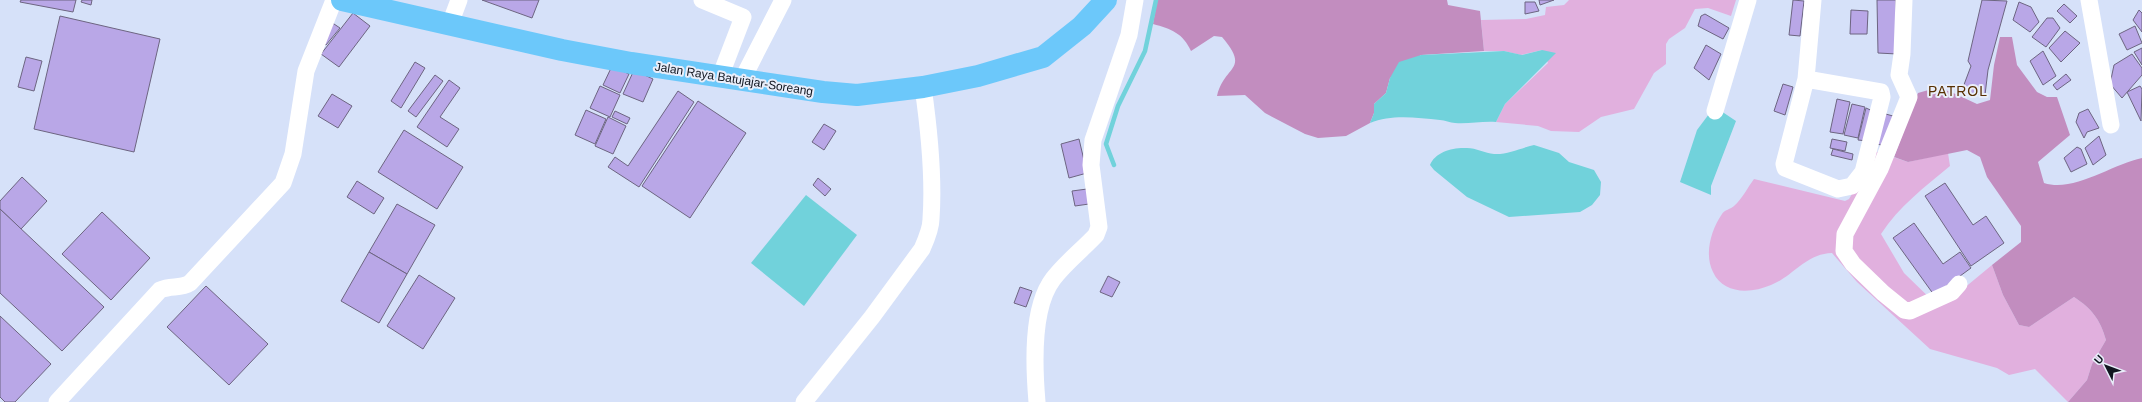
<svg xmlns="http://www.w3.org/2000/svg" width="2142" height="402" viewBox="0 0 2142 402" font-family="Arial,sans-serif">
<rect width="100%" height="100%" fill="#d6e1f9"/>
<!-- green -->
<g fill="#e1b0de">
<polygon points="1569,0 1736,0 1731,16 1708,8 1695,9 1685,28 1669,39 1666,44 1666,64 1654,73 1634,109 1601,117 1579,132 1551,131 1538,126 1496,122 1505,104 1548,63 1542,50 1521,55 1504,51 1484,51 1481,20 1526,19 1545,15 1546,7 1564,5"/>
<path d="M1872 150 1908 162 1948 153 1950 166C1925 187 1899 206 1881 234L1904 273 1938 306 1963 289 1992 265 2003 295 2019 325 2029 327 2074 297C2092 309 2100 319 2106 340L2092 364 2087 380 2068 402 2035 369 2009 375 1997 368 1930 349 1857 282 1832 253C1805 254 1794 276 1771 285 1750 294 1723 294 1713 272 1704 254 1711 230 1722 214 1724 210 1731 209 1734 206 1742 199 1748 187 1754 179L1845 201 1849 199 1867 169Z"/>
</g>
<!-- forest -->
<g fill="#c28dbf">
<path d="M1157 0H1447L1448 5 1480 11 1484 51 1421 55 1390 78 1386 93 1374 104V113L1370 123 1346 136 1318 138 1305 134 1265 113 1245 95 1217 96C1224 65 1251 71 1222 37L1214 36 1191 51C1183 33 1171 29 1153 24Z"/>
<path d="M2000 37H2012L2017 65 2037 92 2047 97H2057L2070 135 2038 162 2044 183C2074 193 2112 164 2142 158V402H2068L2087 380 2092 364 2106 340C2100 319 2092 309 2074 297L2029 327 2019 325 2003 295 1992 265 2021 242V226L1987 177 1980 157 1967 150 1908 162 1894 157 1918 93 1932 89 1949 91 1977 104 1990 100 1994 65Z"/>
</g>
<!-- water -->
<g fill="#71d2db">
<path d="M1542 50 1556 53 1505 104 1496 122C1482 121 1469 124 1455 123 1450 123 1445 120 1440 120 1417 118 1392 114 1370 123L1374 113V104L1386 93 1390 78 1399 62 1421 55 1504 51 1522 55Z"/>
<polygon points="1721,111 1736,121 1711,186 1711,195 1680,182 1697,130 1709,114"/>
<path d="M1534 145 1559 153 1569 162 1594 170 1601 182 1600 195 1592 205 1580 212 1509 217 1467 197 1434 170 1430 165C1435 152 1453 147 1467 148 1476 148 1485 153 1494 154 1507 155 1521 148 1534 145Z"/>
<polygon points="806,195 857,235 804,306 751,263"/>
</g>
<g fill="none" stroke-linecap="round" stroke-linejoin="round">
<!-- stream -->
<polyline stroke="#71d2db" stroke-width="4.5" points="1114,165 1106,144 1118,106 1145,51 1156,0"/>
</g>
<!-- building -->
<g fill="#b9a7e7" stroke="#6d6581">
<polygon points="21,0 76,0 73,12 20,2"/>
<polygon points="82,0 92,0 91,5 81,2"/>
<polygon points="482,0 539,0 532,18"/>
<polygon points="1539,0 1554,0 1540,5"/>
<polygon points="1793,0 1804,1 1800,36 1789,35"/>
<polygon points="1877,0 1896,0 1897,54 1878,53"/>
<polygon points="1982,0 2007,1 1988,70 1985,95 1965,93 1962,90 1971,66 1968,61"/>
<polygon points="1525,2 1535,2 1539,11 1525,14"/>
<polygon points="2019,2 2031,7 2039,22 2030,32 2013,20"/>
<polygon points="2064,4 2077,16 2070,23 2057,11"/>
<polygon points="1851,10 1868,11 1867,34 1850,34"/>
<polygon points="2139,10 2142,13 2142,32 2133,20"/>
<polygon points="353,13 370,26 339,67 321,54"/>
<polygon points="1705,14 1729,28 1723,39 1698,26 1701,16"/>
<polygon points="60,16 160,39 134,152 34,129"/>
<polygon points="2047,18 2053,18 2060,28 2046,47 2032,37"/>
<polygon points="331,22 340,28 326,45 318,39"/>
<polygon points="2135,26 2142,43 2127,50 2119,34"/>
<polygon points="2065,31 2080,43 2061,62 2049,48"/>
<polygon points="1706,45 1721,54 1709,80 1694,68"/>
<polygon points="2142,48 2142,65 2134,52"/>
<polygon points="2043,51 2056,76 2043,85 2030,61"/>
<polygon points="2132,54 2142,68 2142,75 2122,98 2110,84 2114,65"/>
<polygon points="26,57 42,61 34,91 18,87"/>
<polygon points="415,62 425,68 401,108 391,101"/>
<polygon points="612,66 629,74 620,93 603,85"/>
<polygon points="634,70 653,79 643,102 623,94"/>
<polygon points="2066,74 2071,80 2057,90 2053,85"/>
<polygon points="435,75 443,81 416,117 408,111"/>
<polygon points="449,80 460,88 440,117 459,129 447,147 417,127"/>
<polygon points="1783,84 1793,87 1785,115 1774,111"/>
<polygon points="600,86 620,95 610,117 590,108"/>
<polygon points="2140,86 2142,89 2141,121 2127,92"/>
<polygon points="678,91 694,102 639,187 608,167 615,157 628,166"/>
<polygon points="332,94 352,106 338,128 318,116"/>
<polygon points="1837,99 1850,102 1843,134 1830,132"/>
<polygon points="698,101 746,133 690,218 642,186"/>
<polygon points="1852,104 1865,107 1858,138 1844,135"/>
<polygon points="1866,108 1875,112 1868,141 1858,140"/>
<polygon points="2088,109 2099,128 2087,132 2084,138 2076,122 2079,113"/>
<polygon points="586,110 606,119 595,144 575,135"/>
<polygon points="615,111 630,118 627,124 612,117"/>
<polygon points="1882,113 1893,116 1885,146 1873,143"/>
<polygon points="608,117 626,126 613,154 595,146"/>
<polygon points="824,124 836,131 824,150 812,142"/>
<polygon points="404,130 463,167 437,209 378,172"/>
<polygon points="2099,136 2106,155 2093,165 2085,148"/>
<polygon points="1079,139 1087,173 1069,178 1061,144"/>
<polygon points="1832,139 1847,142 1845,151 1830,148"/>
<polygon points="2077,147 2081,149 2087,164 2071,172 2064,158"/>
<polygon points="1833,149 1853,154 1852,160 1831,155"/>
<polygon points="22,177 47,201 21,229 0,209 0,201"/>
<polygon points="818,178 831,189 825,196 813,185"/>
<polygon points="357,181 384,198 374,214 347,197"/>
<polygon points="1945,183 1973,225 1986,216 2004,243 1971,266 1925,196"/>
<polygon points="1087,189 1089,204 1075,206 1072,191"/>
<polygon points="397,204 435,225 407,274 369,252"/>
<polygon points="0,209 104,307 62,351 0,293"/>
<polygon points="102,212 150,258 111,300 62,254"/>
<polygon points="1914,223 1943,264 1960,252 1971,268 1934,295 1893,238"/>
<polygon points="369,252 407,274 379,323 341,301"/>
<polygon points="419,275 455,298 423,349 387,326"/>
<polygon points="1108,276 1120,282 1112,297 1100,292"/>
<polygon points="206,286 268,344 229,385 167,327"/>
<polygon points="1020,287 1032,291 1026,307 1014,303"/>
<polygon points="0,316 51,364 15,402 5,402 0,397"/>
</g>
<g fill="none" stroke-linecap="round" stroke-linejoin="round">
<!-- minor -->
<g stroke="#fff" stroke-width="17">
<polyline points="702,0 743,17 720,77"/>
<polyline points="1904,0 1902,54 1899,75 1909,97 1880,169 1845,234 1844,251 1853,264 1883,293 1904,310 1910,311 1952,292 1959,284"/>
<polyline points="2089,0 2111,125"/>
<polyline points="450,24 459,0"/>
<polyline points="1806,79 1784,164 1785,168 1838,189 1852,186 1863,172 1882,97 1881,92 1806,79 1813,0"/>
<polyline points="742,80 783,0"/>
<polyline points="1715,111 1748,0"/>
<path d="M57 402 160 290C171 285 180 289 190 283L283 183 293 154 306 71 334 0"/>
<path d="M804 402 872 317 922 249C926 240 931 229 931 219 934 177 929 129 923 87"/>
<path d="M1037 402C1034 367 1031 308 1053 279 1065 263 1082 250 1096 235L1099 227 1091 165 1093 140 1129 35 1135 0"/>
</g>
<!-- highway -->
<polyline stroke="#6cc8fa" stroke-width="22" points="342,0 562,50 631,63 823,92 857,95 923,87 978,76 1043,57 1082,26 1106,0"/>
</g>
<g text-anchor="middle" stroke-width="4" stroke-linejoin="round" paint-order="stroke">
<!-- street labels -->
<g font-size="12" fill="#111620" stroke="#e9eefa">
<text transform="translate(734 79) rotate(9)" y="4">Jalan Raya Batujajar-Soreang</text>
</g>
<!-- quarter labels -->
<g font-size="14" letter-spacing="1" fill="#583002" stroke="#e9eefa">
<text x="1958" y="96">PATROL</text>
</g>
</g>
<!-- north arrow -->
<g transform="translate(2106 366) rotate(312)" stroke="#e9eefa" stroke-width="3" paint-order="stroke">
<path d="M0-3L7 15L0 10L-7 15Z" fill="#111620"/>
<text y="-6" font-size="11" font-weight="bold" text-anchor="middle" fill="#111620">U</text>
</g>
</svg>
